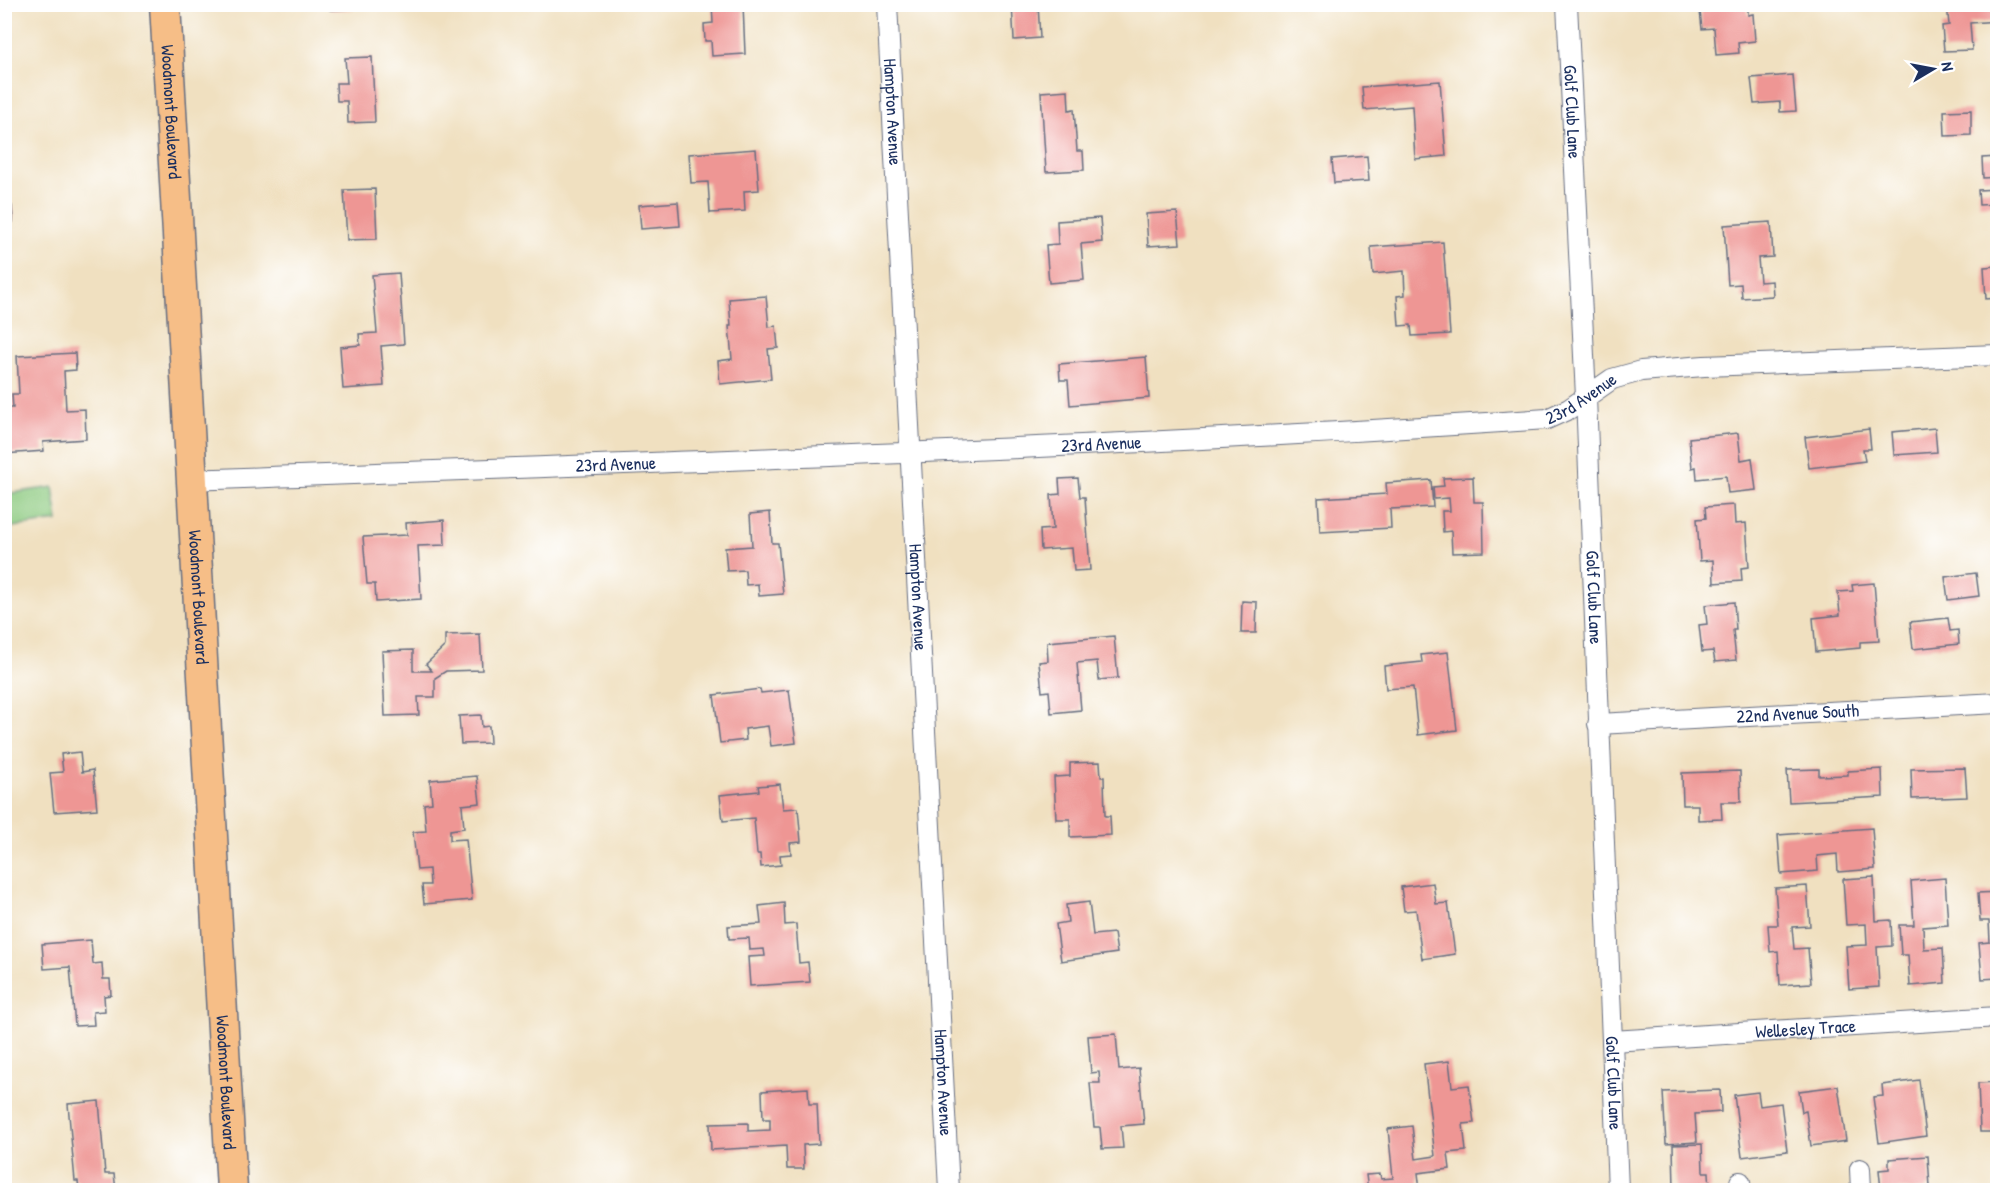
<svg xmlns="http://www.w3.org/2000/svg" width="2002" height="1195" viewBox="0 0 2002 1195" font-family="'Patrick Hand',sans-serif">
<rect width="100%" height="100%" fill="#fff"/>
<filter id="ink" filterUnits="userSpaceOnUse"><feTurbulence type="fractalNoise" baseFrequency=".0167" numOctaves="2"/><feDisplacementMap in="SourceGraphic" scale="12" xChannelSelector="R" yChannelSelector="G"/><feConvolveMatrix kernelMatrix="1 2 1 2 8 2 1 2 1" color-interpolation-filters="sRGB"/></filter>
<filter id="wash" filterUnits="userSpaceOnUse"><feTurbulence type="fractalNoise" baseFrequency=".008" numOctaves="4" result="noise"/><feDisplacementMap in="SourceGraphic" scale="24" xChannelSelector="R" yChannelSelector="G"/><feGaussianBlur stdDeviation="1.35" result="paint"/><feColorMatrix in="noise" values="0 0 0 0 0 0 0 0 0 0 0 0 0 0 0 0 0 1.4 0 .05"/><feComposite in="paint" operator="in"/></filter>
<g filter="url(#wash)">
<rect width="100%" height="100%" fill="#f0e0c0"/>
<!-- green -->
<polygon fill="#8dca80" stroke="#547c6f" stroke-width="1.5" points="53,487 58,521 5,528 5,494"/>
<g id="blocks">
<!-- building -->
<g fill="#ee9694">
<polygon points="330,4 353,4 354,9 330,10"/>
<polygon points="712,4 743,4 745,54 712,56 711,41 705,41 704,24 713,23"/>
<polygon points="1012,4 1038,4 1040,38 1014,40"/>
<polygon points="1710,4 1748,4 1748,15 1753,14 1755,41 1738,43 1739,53 1716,55 1714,28 1702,29 1700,11 1711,10"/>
<polygon points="1947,4 1998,4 1998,21 1970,23 1972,50 1944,51 1942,26 1949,25"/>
<polygon points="372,57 375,122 348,123 347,101 337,101 336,83 347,83 345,58"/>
<polygon points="1793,75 1796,111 1780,112 1780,102 1754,104 1751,78"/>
<polygon points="1440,81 1446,156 1415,159 1412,106 1364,110 1362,87"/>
<polygon points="1068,90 1069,110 1074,109 1077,151 1083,151 1084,170 1046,172 1041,92"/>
<polygon points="1971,110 1971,135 1945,136 1944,111"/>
<polygon points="756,149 759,190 744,191 745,211 710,213 708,182 691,183 689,154"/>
<polygon points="1367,156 1369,181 1334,183 1332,159"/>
<polygon points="1998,157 1998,177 1983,178 1982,158"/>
<polygon points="375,189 377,239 347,240 344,190"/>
<polygon points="1998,189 1998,204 1979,205 1978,190"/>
<polygon points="4,201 7,207 12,206 13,222 8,222 11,251 4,251"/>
<polygon points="678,202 680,226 641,229 639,205"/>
<polygon points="1177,212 1180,244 1148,246 1146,214"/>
<polygon points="1100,218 1102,242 1081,244 1084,280 1049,283 1046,245 1058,244 1057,221"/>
<polygon points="1771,222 1773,257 1758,258 1760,282 1772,281 1773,296 1742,298 1741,284 1728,285 1724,225"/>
<polygon points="1443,242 1450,334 1412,336 1411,325 1399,326 1397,296 1405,295 1404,271 1373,274 1371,247"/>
<polygon points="1998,266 1998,298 1986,299 1984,267"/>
<polygon points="399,273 404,344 381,346 384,386 343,389 340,347 360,345 359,334 377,333 372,275"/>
<polygon points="766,296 769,327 776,326 778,348 768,349 771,379 720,384 718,361 732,359 729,326 731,326 729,299"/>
<polygon points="75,353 76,370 64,371 66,410 85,409 86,439 43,442 44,451 4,454 4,408 13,408 12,394 19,394 17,356"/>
<polygon points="1146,357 1149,398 1070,405 1068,380 1060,380 1059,364"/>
<polygon points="1935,428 1937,452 1894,455 1892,432"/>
<polygon points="1869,429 1871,449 1863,449 1865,461 1809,468 1805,437"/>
<polygon points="1738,433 1741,460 1752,458 1756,490 1728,493 1726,476 1697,479 1696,467 1692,468 1689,438"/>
<polygon points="1473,477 1474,502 1483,502 1484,552 1452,553 1451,531 1443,532 1442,511 1450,511 1449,498 1434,499 1433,487 1444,486 1443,478"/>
<polygon points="1078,478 1080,497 1085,497 1090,570 1074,571 1072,548 1041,550 1040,530 1053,529 1051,495 1060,494 1059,479"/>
<polygon points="1431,480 1433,507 1390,509 1391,528 1320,532 1318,498 1387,494 1386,483"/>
<polygon points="1734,505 1735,524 1746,523 1749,567 1741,568 1742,581 1714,583 1713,560 1700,561 1697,519 1706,518 1705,507"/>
<polygon points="770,512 772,543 778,543 783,594 759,596 758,584 746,585 745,570 727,571 725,548 752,546 750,514"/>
<polygon points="444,520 445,545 418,546 421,599 376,602 375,584 367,584 363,537 407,535 406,523"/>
<polygon points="1976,573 1979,596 1948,600 1945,577"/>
<polygon points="1874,583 1879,641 1860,642 1860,648 1816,652 1813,618 1840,615 1838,592 1853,591 1852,585"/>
<polygon points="1242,601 1257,602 1256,633 1241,633"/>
<polygon points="1734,602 1736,630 1733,630 1736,660 1715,662 1713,651 1702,652 1699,625 1707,624 1705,605"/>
<polygon points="1948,618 1950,631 1958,630 1959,644 1913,649 1910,622"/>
<polygon points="480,634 482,670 446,671 435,678 435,697 418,697 419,715 385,716 382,651 413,650 413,671 432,671 426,664 445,646 445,635"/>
<polygon points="1114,636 1118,678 1099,680 1097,661 1077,663 1081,710 1051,713 1049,691 1042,692 1039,662 1048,661 1047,642"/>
<polygon points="1448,652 1457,730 1418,735 1413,687 1386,689 1384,666 1422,662 1421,655"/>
<polygon points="760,689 761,693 789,690 796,743 771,746 768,726 745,729 746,740 720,743 714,695"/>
<polygon points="481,715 482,727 489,726 490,743 461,744 459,716"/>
<polygon points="80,752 82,772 93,770 97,809 54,812 50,773 63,772 61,754"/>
<polygon points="1100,762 1101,777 1104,777 1105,816 1110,816 1111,835 1070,837 1070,819 1056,819 1054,777 1070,776 1070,763"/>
<polygon points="1965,768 1967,797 1912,799 1911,769"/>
<polygon points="1819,769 1819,776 1848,775 1848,771 1882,769 1883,797 1789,802 1787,770"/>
<polygon points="1740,771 1741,802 1721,802 1722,819 1698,820 1698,805 1683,805 1682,773"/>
<polygon points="477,776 480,803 462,805 464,828 450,830 450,840 466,839 472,900 424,904 422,885 430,885 429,869 417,870 413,832 426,831 424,804 432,803 430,780"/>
<polygon points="780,784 783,809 798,808 801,842 790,843 791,854 780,855 781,865 761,867 760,854 757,854 754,818 723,821 720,795 759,791 758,786"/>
<polygon points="1872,828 1875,869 1838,872 1837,854 1817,856 1818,871 1781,874 1778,835"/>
<polygon points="1874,877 1876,921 1891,920 1892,946 1877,947 1879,987 1849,989 1846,946 1867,945 1866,924 1846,925 1843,879"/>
<polygon points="1945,878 1948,925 1923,927 1924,949 1943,948 1945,983 1910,986 1908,955 1901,955 1899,925 1914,925 1911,881"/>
<polygon points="1433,883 1436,904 1448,903 1455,954 1422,959 1416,910 1404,911 1401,887"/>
<polygon points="1807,886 1810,926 1792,927 1794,949 1808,948 1811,983 1780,985 1778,951 1770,952 1768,925 1778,925 1775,888"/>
<polygon points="1998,892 1998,978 1982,979 1979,943 1990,942 1989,921 1980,921 1978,893"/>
<polygon points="1089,902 1093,935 1114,933 1117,953 1061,961 1056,924 1068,922 1066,905"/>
<polygon points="784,903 785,925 796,924 799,963 808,962 810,982 750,986 748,957 765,956 764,949 750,950 749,938 729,939 728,926 761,924 759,906"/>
<polygon points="91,940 93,964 102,963 103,979 110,979 111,995 104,996 105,1011 93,1012 94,1025 75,1026 70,967 44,969 42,944"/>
<polygon points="1116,1034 1119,1070 1139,1068 1144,1124 1121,1126 1123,1148 1102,1149 1100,1127 1094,1127 1090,1083 1100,1083 1099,1072 1091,1073 1088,1036"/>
<polygon points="1449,1061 1452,1087 1469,1085 1474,1123 1463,1124 1466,1151 1448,1153 1450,1169 1418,1173 1420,1190 1368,1190 1366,1175 1380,1174 1381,1179 1393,1178 1388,1129 1412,1126 1416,1159 1435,1156 1424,1064"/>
<polygon points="1919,1080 1926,1136 1879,1143 1873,1097 1883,1096 1882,1085"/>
<polygon points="1998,1082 1998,1132 1980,1132 1978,1083"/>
<polygon points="1838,1086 1846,1141 1811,1146 1806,1111 1802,1112 1799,1091"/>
<polygon points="808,1088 809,1104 817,1104 819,1144 803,1145 804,1169 787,1169 786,1146 711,1150 710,1124 748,1123 748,1131 770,1130 770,1119 763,1119 762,1091"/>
<polygon points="1720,1090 1721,1112 1695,1114 1697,1142 1666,1144 1663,1092"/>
<polygon points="1758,1092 1760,1106 1781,1103 1787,1151 1742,1157 1734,1095"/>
<polygon points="99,1101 105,1174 114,1174 116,1190 79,1190 78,1181 75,1181 68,1104"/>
<polygon points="1702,1144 1703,1172 1709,1172 1710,1190 1674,1190 1673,1145"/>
<polygon points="1928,1156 1930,1187 1926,1187 1926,1190 1881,1190 1879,1170 1889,1169 1889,1159"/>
</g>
</g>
</g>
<g filter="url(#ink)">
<use href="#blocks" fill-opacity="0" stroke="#666d80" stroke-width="1.5"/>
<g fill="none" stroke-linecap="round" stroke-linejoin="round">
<defs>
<g id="minor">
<path id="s1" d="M887 4 949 1190"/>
<path id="s2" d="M1567 4 1586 397 1618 1190"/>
<path id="s3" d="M192 480C644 463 1096 449 1547 419L1569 409 1612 379 1641 371 1704 366 1998 355"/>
<path id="s4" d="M1598 724 1998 703"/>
<path id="s5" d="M1612 1041 1998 1017"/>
<polyline points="1860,1169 1861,1190"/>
<polyline points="1740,1182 1741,1190"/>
</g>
<g id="primary">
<path id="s6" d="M165 4 232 1190"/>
</g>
</defs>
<!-- minor casing -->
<use href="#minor" stroke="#666d80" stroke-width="22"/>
<!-- primary casing -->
<use href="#primary" stroke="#666d80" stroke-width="33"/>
<!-- minor -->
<use href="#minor" stroke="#fff" stroke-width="20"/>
<!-- primary -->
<use href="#primary" stroke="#f6be87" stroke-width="30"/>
</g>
</g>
<g text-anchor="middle" stroke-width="6" stroke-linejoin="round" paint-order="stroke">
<!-- street labels -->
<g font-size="18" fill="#1b2f5e" stroke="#fff">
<text dy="6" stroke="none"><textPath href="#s6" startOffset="108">Woodmont Boulevard</textPath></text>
<text dy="6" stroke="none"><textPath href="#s1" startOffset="108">Hampton Avenue</textPath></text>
<text dy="6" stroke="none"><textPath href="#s2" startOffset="108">Golf Club Lane</textPath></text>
<text dy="6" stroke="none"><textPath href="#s3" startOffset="1396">23rd Avenue</textPath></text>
<text dy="6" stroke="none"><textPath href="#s3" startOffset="910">23rd Avenue</textPath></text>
<text dy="6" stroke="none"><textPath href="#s3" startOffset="424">23rd Avenue</textPath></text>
<text dy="6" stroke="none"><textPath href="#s2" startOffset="594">Golf Club Lane</textPath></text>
<text dy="6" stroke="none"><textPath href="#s6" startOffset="594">Woodmont Boulevard</textPath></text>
<text dy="6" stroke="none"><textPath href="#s1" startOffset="594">Hampton Avenue</textPath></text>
<text dy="6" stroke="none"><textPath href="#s4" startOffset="200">22nd Avenue South</textPath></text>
<text dy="6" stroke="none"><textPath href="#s5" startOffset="194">Wellesley Trace</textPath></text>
<text dy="6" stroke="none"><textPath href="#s6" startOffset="1080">Woodmont Boulevard</textPath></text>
<text dy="6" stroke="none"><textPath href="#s1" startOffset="1080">Hampton Avenue</textPath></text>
<text dy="6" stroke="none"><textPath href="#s2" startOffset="1080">Golf Club Lane</textPath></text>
</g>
</g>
<!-- margin -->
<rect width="2002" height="1195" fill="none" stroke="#fff" stroke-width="24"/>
<!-- north arrow -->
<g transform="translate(1933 69) rotate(80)" stroke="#ffffff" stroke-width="4.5" paint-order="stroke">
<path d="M0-4.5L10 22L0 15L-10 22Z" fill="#1b2f5e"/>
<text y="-9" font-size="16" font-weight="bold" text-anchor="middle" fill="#1b2f5e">N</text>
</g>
</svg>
